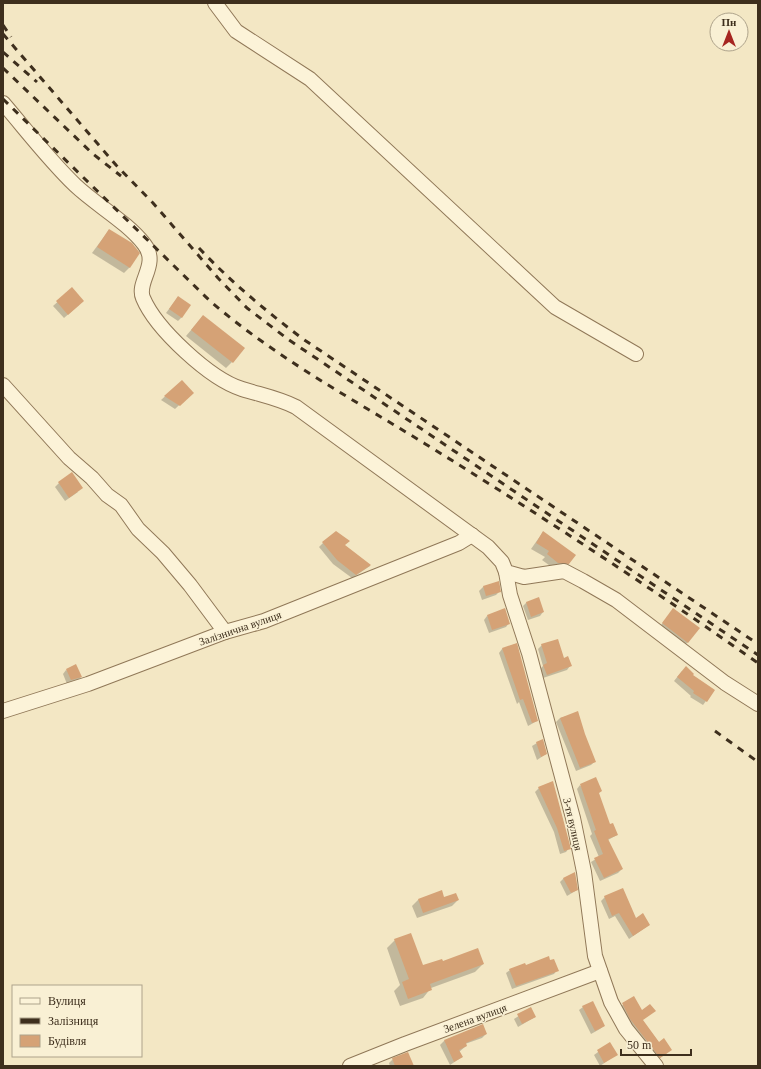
<svg xmlns="http://www.w3.org/2000/svg" width="761" height="1069" viewBox="0 0 761 1069" font-family="'Times New Roman',serif">
<rect width="100%" height="100%" fill="#f3e7c4"/>
<!-- shadow -->
<g fill="#0003">
<polygon points="109,230 130,267 124,273 92,253"/>
<polygon points="72,289 79,305 64,318 53,306"/>
<polygon points="178,297 182,317 178,321 166,313"/>
<polygon points="203,316 232,362 226,368 186,336"/>
<polygon points="182,381 192,393 175,409 161,400"/>
<polygon points="59,483 78,492 65,501 55,487"/>
<polygon points="543,532 569,564 563,569 553,568 542,560 545,557 531,549"/>
<polygon points="323,543 344,546 370,566 352,578 333,564 319,547"/>
<polygon points="498,582 500,591 496,595 482,600 479,591 483,587"/>
<polygon points="527,602 543,612 540,616 528,620 523,606"/>
<polygon points="673,610 688,642 682,648 657,630"/>
<polygon points="487,616 509,623 506,627 489,633 484,620"/>
<polygon points="516,644 537,721 528,726 519,702 517,704 499,653 502,649"/>
<polygon points="542,645 563,659 570,666 567,670 543,678 540,669 543,666 538,649"/>
<polygon points="66,670 81,677 78,680 67,684 63,674"/>
<polygon points="682,671 691,675 706,701 703,705 690,697 691,696 674,681"/>
<polygon points="578,713 584,734 595,761 591,765 576,771 556,722 560,718"/>
<polygon points="542,740 546,754 537,760 532,746"/>
<polygon points="580,785 617,835 608,840 622,869 618,873 600,881 591,862 599,857 590,836 592,834 577,789"/>
<polygon points="539,788 569,848 566,852 560,854 554,832 535,792"/>
<polygon points="564,878 577,890 567,896 560,882"/>
<polygon points="605,897 635,919 649,925 629,939 615,916 609,919 601,901"/>
<polygon points="444,898 458,900 452,906 417,918 412,906 418,900"/>
<polygon points="395,940 422,967 483,964 475,972 431,988 423,998 400,1006 394,991 400,985 387,948"/>
<polygon points="550,961 557,970 554,974 512,989 506,973 510,970"/>
<polygon points="634,998 642,1020 667,1053 656,1061 618,1008"/>
<polygon points="583,1007 604,1026 600,1029 591,1034 579,1010"/>
<polygon points="531,1008 535,1017 518,1027 514,1019"/>
<polygon points="482,1025 486,1034 482,1038 465,1044 466,1046 459,1052 462,1057 450,1065 440,1045 444,1041"/>
<polygon points="609,1044 616,1055 600,1066 594,1055"/>
<polygon points="393,1059 412,1066 390,1066 389,1063"/>
</g>
<!-- building -->
<g fill="#d5a276">
<polygon points="109,229 132,243 140,253 130,268 97,247"/>
<polygon points="72,287 84,301 68,315 56,301"/>
<polygon points="178,296 191,305 182,318 169,309"/>
<polygon points="203,315 245,348 233,363 191,330"/>
<polygon points="182,380 194,393 180,406 164,396"/>
<polygon points="72,472 83,488 69,498 58,482"/>
<polygon points="336,531 350,541 345,545 371,565 356,575 337,560 322,542"/>
<polygon points="543,531 576,555 569,564 558,563 547,554 549,551 536,543"/>
<polygon points="499,581 501,592 486,596 483,586"/>
<polygon points="539,597 544,612 531,617 526,602"/>
<polygon points="505,608 510,624 492,630 487,615"/>
<polygon points="673,608 700,628 688,643 662,623"/>
<polygon points="558,639 564,658 568,656 572,666 547,675 543,665 547,663 541,644"/>
<polygon points="517,643 538,721 532,723 523,699 520,700 502,648"/>
<polygon points="76,664 82,677 71,680 66,669"/>
<polygon points="686,666 694,674 693,675 715,690 707,702 693,693 694,691 677,677"/>
<polygon points="578,711 585,734 596,762 580,768 560,718"/>
<polygon points="543,739 547,754 541,757 536,742"/>
<polygon points="596,777 602,791 599,793 610,824 613,823 618,835 608,839 623,869 604,878 594,858 603,854 594,831 596,830 580,784"/>
<polygon points="553,781 571,849 564,851 557,828 538,787"/>
<polygon points="575,872 578,890 571,893 563,878"/>
<polygon points="623,888 636,918 643,913 650,925 633,936 619,913 612,916 604,896"/>
<polygon points="442,890 444,897 456,893 459,900 423,913 418,899"/>
<polygon points="411,933 423,965 442,959 443,961 478,948 484,964 430,984 432,990 408,999 402,982 409,979 394,939"/>
<polygon points="549,956 550,960 554,959 559,971 516,986 509,969 525,963 526,965"/>
<polygon points="634,996 642,1010 650,1004 656,1011 643,1020 659,1042 664,1038 672,1050 660,1058 630,1019 622,1003"/>
<polygon points="593,1001 605,1026 595,1031 582,1006"/>
<polygon points="531,1007 536,1017 522,1024 517,1014"/>
<polygon points="483,1024 487,1034 466,1043 467,1046 459,1050 463,1057 454,1062 444,1040"/>
<polygon points="610,1042 618,1055 604,1063 597,1050"/>
<polygon points="408,1052 414,1066 395,1066 392,1058"/>
</g>
<g fill="none" stroke-linecap="round" stroke-linejoin="round">
<defs>
<g id="minor">
<polyline points="215,3 236,31 310,79 555,307 636,354"/>
<path d="M3 103C27 131 49 160 75 185 96 205 127 222 144 244 160 264 136 282 143 298 156 329 210 379 242 389 261 395 278 398 296 407L488 547 502 562 506 572 524 577 564 571 583 581 616 600 725 683 758 704"/>
<polyline points="3,385 69,458 92,478 107,495 121,505 138,529 163,553 190,585 225,632"/>
<polyline points="506,572 510,595 529,653 573,818 584,872 595,956 611,1002 626,1029 656,1066"/>
<polyline points="3,711 88,684 225,632 264,621 459,543 472,535"/>
<polyline points="350,1066 405,1044 600,971"/>
</g>
</defs>
<!-- minor casing -->
<use href="#minor" stroke="#907858" stroke-width="16"/>
<!-- minor -->
<use href="#minor" stroke="#fcf3d8" stroke-width="14"/>
<!-- rail -->
<g stroke="#3e2f1d" stroke-width="3" stroke-dasharray="7 7" stroke-linecap="butt">
<polyline points="3,25 11,37"/>
<polyline points="3,34 116,165 153,203 218,278 247,308 289,340 758,655"/>
<polyline points="3,52 37,82"/>
<polyline points="3,68 93,154 121,176"/>
<path d="M3 99 210 301C274 356 347 396 419 440 534 511 647 585 758 663"/>
<path d="M199 248C231 282 266 311 303 339L758 644"/>
<polyline points="715,731 758,762"/>
</g>
</g>
<g text-anchor="middle" stroke-width="3" stroke-linejoin="round" paint-order="stroke">
<!-- street labels -->
<g font-size="11" fill="#3e2f1d" stroke="#f9f0d4">
<text transform="translate(240 628) rotate(-19)" y="4">Залізнична вулиця</text>
<text transform="translate(573 824) rotate(77)" y="4">3-тя вулиця</text>
<text transform="translate(475 1018) rotate(-20)" y="4">Зелена вулиця</text>
</g>
</g>
<!-- border -->
<rect width="761" height="1069" fill="none" stroke="#3e2f1d" stroke-width="8"/>
<!-- legend -->
<rect x="12" y="985" width="130" height="72" fill="#f9f0d4" stroke="#aea38b"/>
<rect x="20" y="998" width="20" height="6" fill="#fcf3d8" stroke="#aea38b"/>
<text x="48" y="1005" font-size="12" fill="#3e2f1d">Вулиця</text>
<rect x="20" y="1018" width="20" height="6" fill="#3e2f1d" stroke="#aea38b"/>
<text x="48" y="1025" font-size="12" fill="#3e2f1d">Залізниця</text>
<rect x="20" y="1035" width="20" height="12" fill="#d5a276" stroke="#aea38b"/>
<text x="48" y="1045" font-size="12" fill="#3e2f1d">Будівля</text>
<!-- north arrow -->
<g transform="translate(729 32)"><circle r="19" fill="#f9f0d4" stroke="#aea38b"/>
<path d="M0-3L7 15L0 10L-7 15Z" fill="#a62621"/>
<text y="-6" font-size="11" font-weight="bold" text-anchor="middle" fill="#3e2f1d">Пн</text>
</g>
<!-- scale -->
<path d="M621 1049v6h70v-6" fill="none" stroke="#3e2f1d" stroke-width="2"/>
<text x="627" y="1049" font-size="12" fill="#3e2f1d" stroke="#f9f0d4" stroke-width="3" paint-order="stroke">50 m</text>
</svg>
